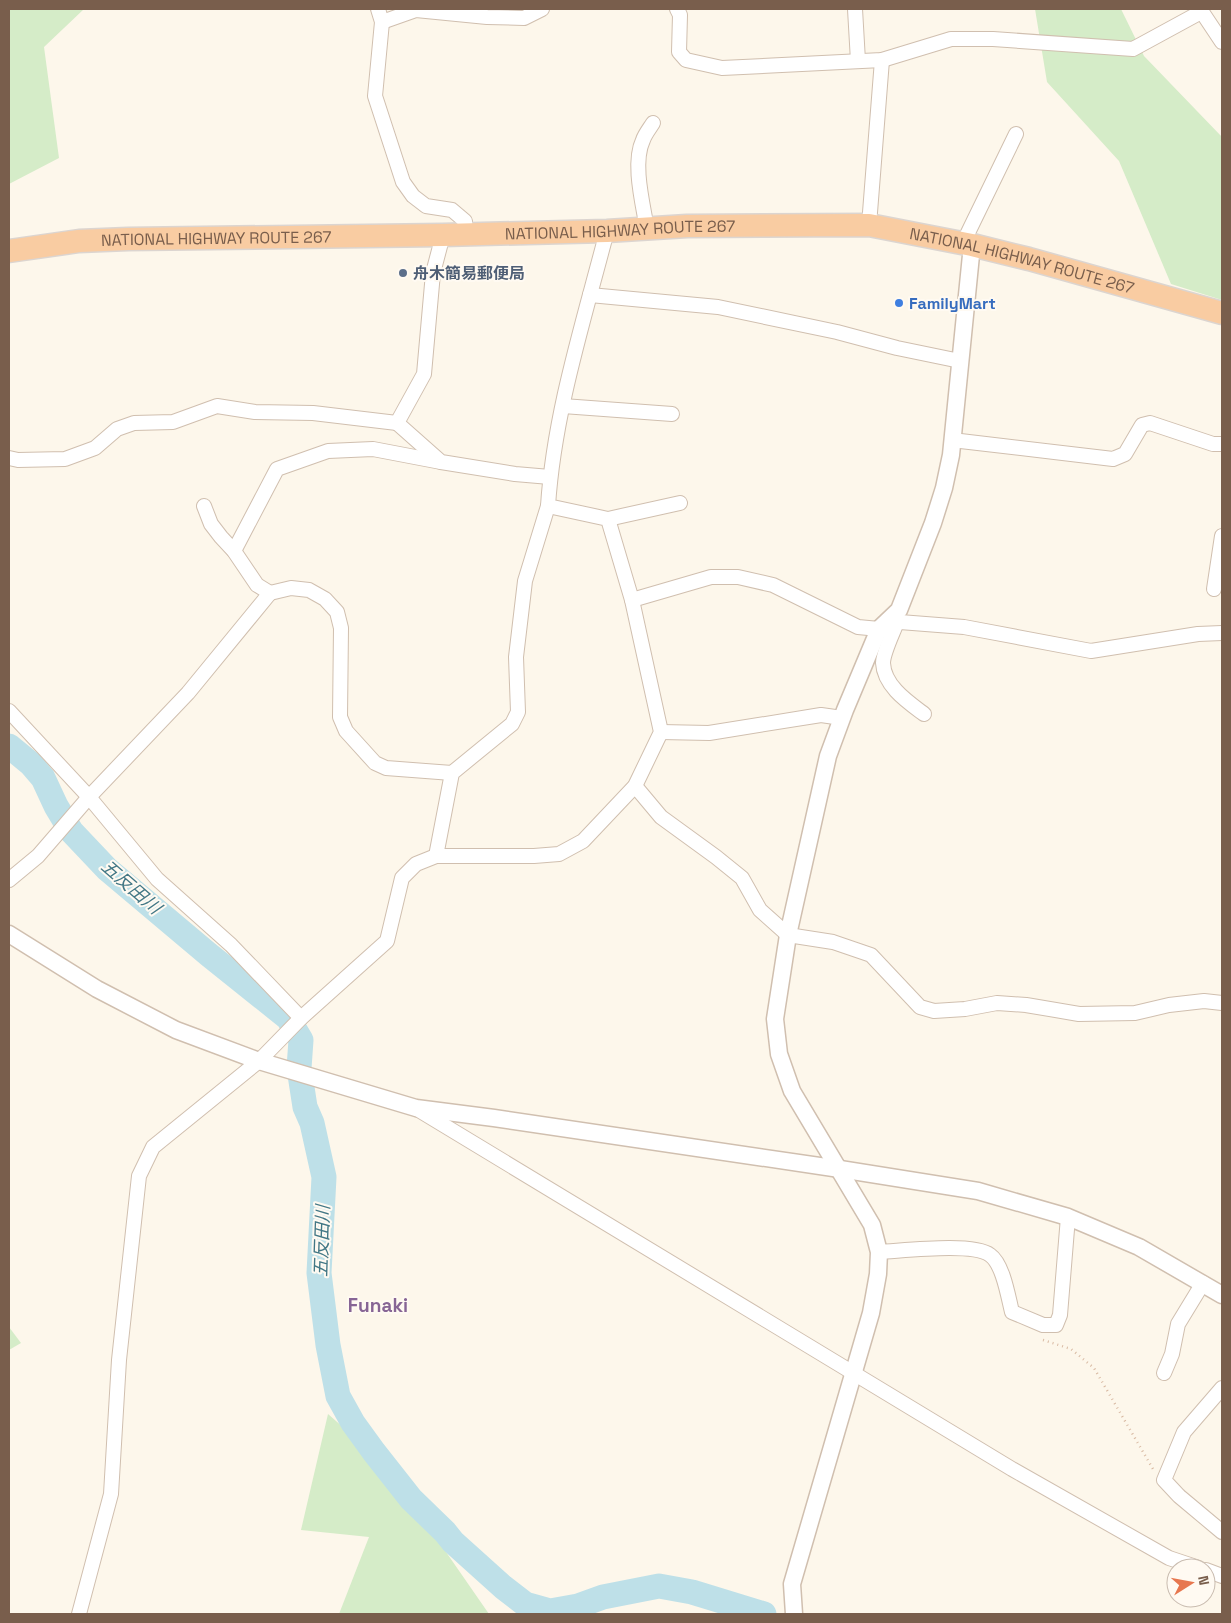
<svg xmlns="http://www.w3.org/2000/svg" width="1231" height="1623" viewBox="0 0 1231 1623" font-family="'Space Grotesk','Noto Sans JP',sans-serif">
<rect width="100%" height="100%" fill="#fdf7eb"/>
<!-- green -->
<g fill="#d5ecc8">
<polygon points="9,9 84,9 44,47 59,158 9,184"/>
<polygon points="1035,9 1121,9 1144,56 1222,137 1222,300 1171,284 1119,161 1047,82"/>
<polygon points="9,1327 21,1343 9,1350"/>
<polygon points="328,1414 385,1464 489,1614 339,1614 369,1537 301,1530"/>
</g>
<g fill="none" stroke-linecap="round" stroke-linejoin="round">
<!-- river -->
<polyline stroke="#bee0e8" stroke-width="25" points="9,746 31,764 43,778 56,806 71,831 107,869 208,954 288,1018 301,1040 299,1068 305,1107 312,1123 324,1177 319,1273 328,1345 338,1396 353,1423 374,1452 411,1499 445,1532 453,1542 503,1587 525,1604 550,1611 578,1606 603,1597 659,1586 692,1592 764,1614"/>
<defs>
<g id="minor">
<polyline points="378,9 382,22 375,96 403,182 413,196 426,206 452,210 465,221 466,235"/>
<polyline points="677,9 680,15 679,52 686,60 722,68 882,60 951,39 993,39 1133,49 1201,12"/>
<polyline points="855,9 858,61"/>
<polyline points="1200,9 1222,42"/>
<polyline points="382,22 416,10 487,17 524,18 542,9"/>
<polyline points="869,225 882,60"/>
<path d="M647 229C643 204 632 163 643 140 645 134 650 128 653 123"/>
<polyline points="963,243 1016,134"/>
<polyline points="590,295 718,307 837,332 897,348 960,361"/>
<polyline points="563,406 672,414"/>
<polyline points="397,423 441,462 515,474 550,477"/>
<polyline points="952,440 1113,459 1125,454 1142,425 1150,423 1213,444 1222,444"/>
<polyline points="9,458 18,460 65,459 95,448 117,429 134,423 173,422 217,406 255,412 313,413 397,423 424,374 433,273 443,235"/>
<polyline points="608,519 680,503"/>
<polyline points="234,551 277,469 328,451 373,449 441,462"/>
<polyline points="1214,589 1222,536"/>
<polyline points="270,593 291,588 309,590 325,599 337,612 341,628 340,717 346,731 375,763 386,768 452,773"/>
<polyline points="632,600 711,577 738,577 773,585 858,627 879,629"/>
<polyline points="887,621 964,627 1091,651 1198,634 1222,633"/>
<path d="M897 622C893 633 883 653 883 663 884 686 908 702 924 714"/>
<polyline points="9,711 89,797 157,879 231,945 301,1018"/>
<polyline points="661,732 709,733 821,715 842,718"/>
<polyline points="635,786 661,817 716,857 742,878 760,910 788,935 833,942 871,955 920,1007 934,1011 965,1009 997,1003 1026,1005 1079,1014 1135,1013 1169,1005 1204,1001 1222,1003"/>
<polyline points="436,856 452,773 512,724 518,712 516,657 525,581 548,506"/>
<polyline points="9,880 38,856 89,797 188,693 270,593 257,585 234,551 221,537 211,524 204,506"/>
<polyline points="417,1109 1012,1469 1169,1558 1199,1568"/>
<path d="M879 1252C902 1251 973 1242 990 1255 1003 1264 1008 1296 1012 1312L1043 1325H1056L1060 1315 1068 1217"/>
<polyline points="1164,1373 1172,1354 1178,1324 1203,1283"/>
<polyline points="1222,1388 1184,1432 1164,1480 1179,1496 1222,1532"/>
<polyline points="1206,1570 1222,1576"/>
<path d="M79 1614 111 1494 119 1360 139 1176 153 1147 259 1061 301 1018 387 941 402 878 416 864 436 856H534L559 854 583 841 635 786 661 732 632 600 608 519 548 506C554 413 584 320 607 231"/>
</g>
<g id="tertiary">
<polyline points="9,934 97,989 176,1030 259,1061 416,1108 494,1118 840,1169 978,1191 1068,1217 1139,1247 1222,1295"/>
<polyline points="794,1614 792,1584 871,1313 878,1274 879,1252 872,1225 792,1091 779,1054 775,1019 788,935 828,756 845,710 879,629 899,610 933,523 944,488 951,455 972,245"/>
</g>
<g id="trunk">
<path id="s1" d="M9 251 79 241 128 239 443 235 607 231 687 226 869 225 972 245 1029 259 1222 313"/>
</g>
</defs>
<!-- minor casing -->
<use href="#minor" stroke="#d0bfaf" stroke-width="16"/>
<!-- tertiary casing -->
<use href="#tertiary" stroke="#d0bfaf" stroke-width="19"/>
<!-- trunk casing -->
<use href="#trunk" stroke="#dcd5d0" stroke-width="25"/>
<!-- path -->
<polyline stroke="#d9bba4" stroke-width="2.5" stroke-dasharray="1 4" stroke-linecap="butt" points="1043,1340 1071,1349 1094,1368 1153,1469"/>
<!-- minor -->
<use href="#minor" stroke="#fff" stroke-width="14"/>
<!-- tertiary -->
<use href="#tertiary" stroke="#fff" stroke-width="16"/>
<!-- trunk -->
<use href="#trunk" stroke="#f9cca2" stroke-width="22"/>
</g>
<!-- markers -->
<circle fill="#5c6f8a" stroke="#fffaf2" stroke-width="2" cx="403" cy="273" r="5"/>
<circle fill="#3f7fe0" stroke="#fffaf2" stroke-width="2" cx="899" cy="303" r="5"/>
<g text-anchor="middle" stroke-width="4" stroke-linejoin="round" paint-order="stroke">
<!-- street labels -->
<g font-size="16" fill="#795e4c" stroke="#fffaf2">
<text dy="6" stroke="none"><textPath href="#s1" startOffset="612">NATIONAL HIGHWAY ROUTE 267</textPath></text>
<text dy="6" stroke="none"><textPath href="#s1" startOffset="208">NATIONAL HIGHWAY ROUTE 267</textPath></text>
<text dy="6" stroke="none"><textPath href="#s1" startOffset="1018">NATIONAL HIGHWAY ROUTE 267</textPath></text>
</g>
<!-- service labels -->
<g font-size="16" font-weight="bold" fill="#4e5e75" stroke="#fffaf2" text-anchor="start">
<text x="413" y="279">舟木簡易郵便局</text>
</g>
<!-- shop labels -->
<g font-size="16" font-weight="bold" fill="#366cbe" stroke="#fffaf2" text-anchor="start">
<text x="909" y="309">FamilyMart</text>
</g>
<!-- water labels -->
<g font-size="18" font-style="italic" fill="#427785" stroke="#fffaf2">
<text transform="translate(131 887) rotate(41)" y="6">五反田川</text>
<text transform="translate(322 1241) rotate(-88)" y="6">五反田川</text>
</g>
<!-- quarter labels -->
<g font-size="19" font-weight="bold" fill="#876595" stroke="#fffaf2">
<text x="378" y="1312">Funaki</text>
</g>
</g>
<!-- border -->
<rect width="1231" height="1623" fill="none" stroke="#795e4c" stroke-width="20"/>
<!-- north arrow -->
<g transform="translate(1191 1583) rotate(79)"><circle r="24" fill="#fffaf2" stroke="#c9bcb0"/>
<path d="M0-4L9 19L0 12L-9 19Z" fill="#e7774f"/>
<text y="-8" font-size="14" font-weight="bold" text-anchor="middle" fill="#795e4c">N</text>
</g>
</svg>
